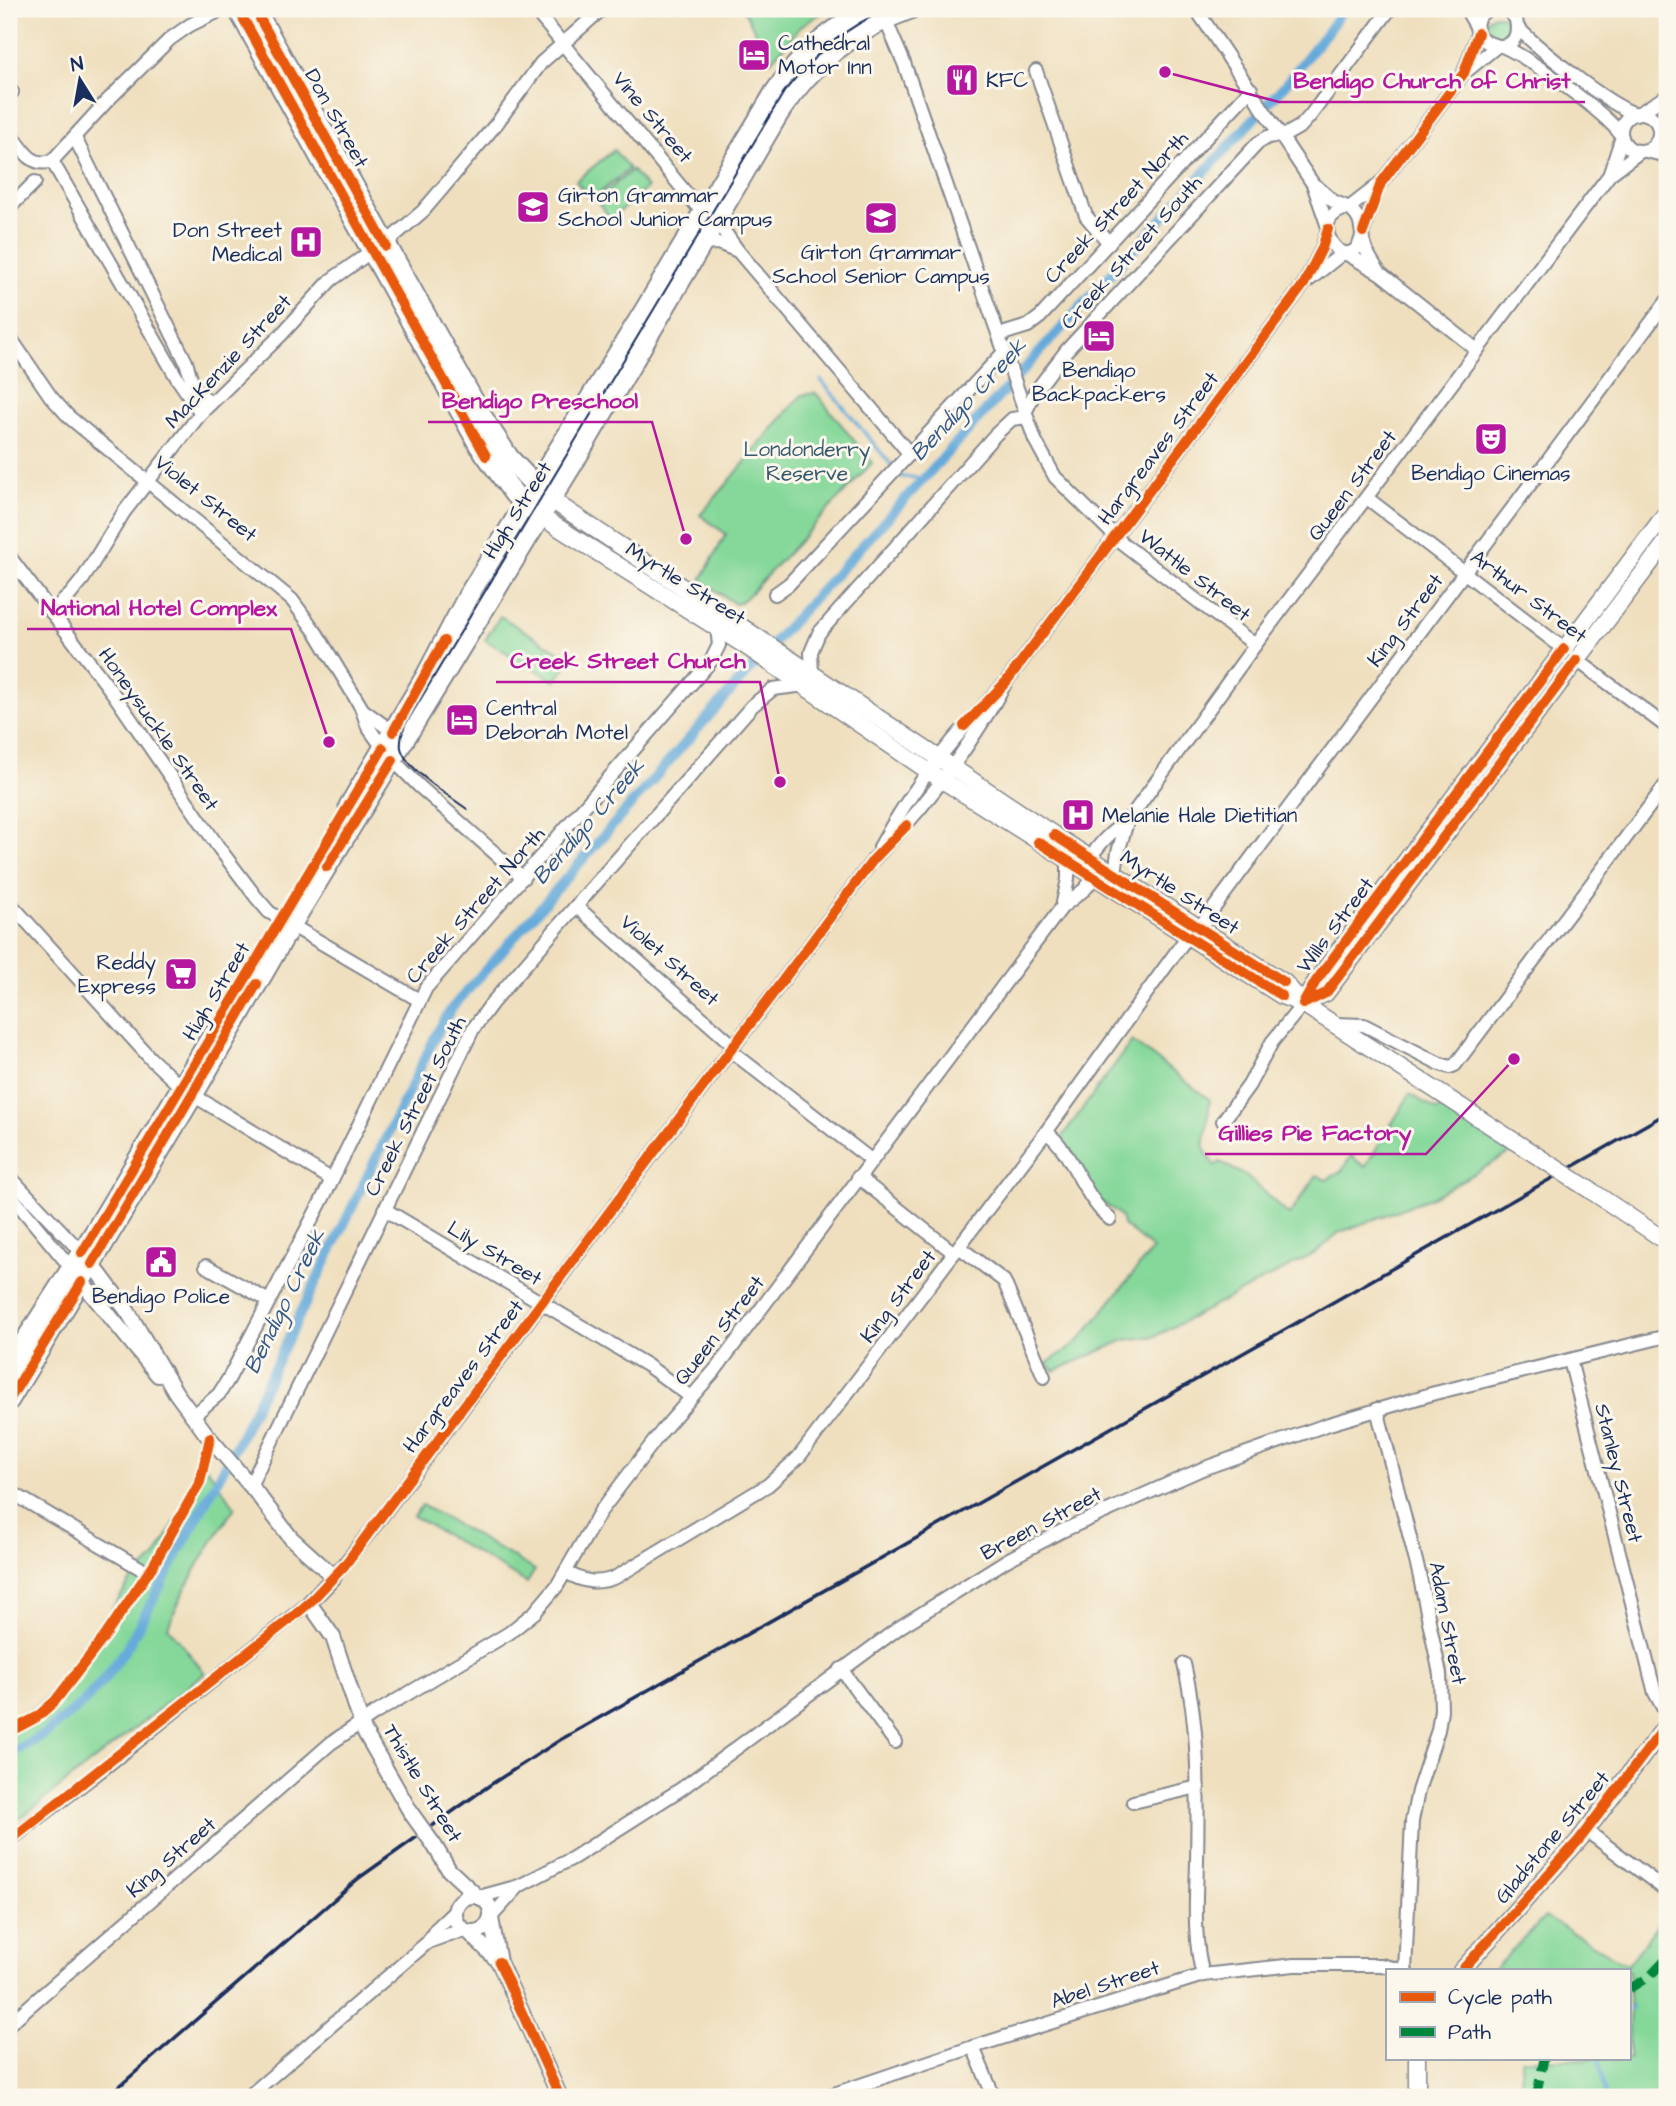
<svg xmlns="http://www.w3.org/2000/svg" width="1676" height="2106" viewBox="0 0 1676 2106" font-family="'Architects Daughter',sans-serif">
<rect width="100%" height="100%" fill="#fbf7ec"/>
<filter id="ink" filterUnits="userSpaceOnUse"><feTurbulence type="fractalNoise" baseFrequency=".0143" numOctaves="2"/><feDisplacementMap in="SourceGraphic" scale="14" xChannelSelector="R" yChannelSelector="G"/><feConvolveMatrix kernelMatrix="1 2 1 2 8 2 1 2 1" color-interpolation-filters="sRGB"/></filter>
<filter id="wash" filterUnits="userSpaceOnUse"><feTurbulence type="fractalNoise" baseFrequency=".00686" numOctaves="4" result="noise"/><feDisplacementMap in="SourceGraphic" scale="28" xChannelSelector="R" yChannelSelector="G"/><feGaussianBlur stdDeviation="1.57" result="paint"/><feColorMatrix in="noise" values="0 0 0 0 0 0 0 0 0 0 0 0 0 0 0 0 0 1.4 0 .05"/><feComposite in="paint" operator="in"/></filter>
<g filter="url(#wash)">
<rect width="100%" height="100%" fill="#efdfbe"/>
<!-- green -->
<g fill="#85d89a" stroke="#50847c" stroke-width="2">
<polygon points="743,9 829,9 802,25 771,61"/>
<circle cx="1497" cy="27" r="12"/>
<polygon points="614,150 629,169 591,200 576,181"/>
<polygon points="632,170 647,188 611,219 596,200"/>
<path d="M816 393 872 463 745 599 735 604 701 580 726 534 700 515C736 476 766 433 802 395Z"/>
<polygon points="500,616 571,659 555,681 485,640"/>
<path d="M1132 1041 1210 1100 1204 1149 1215 1166 1220 1162 1246 1176 1289 1215 1317 1175 1326 1180 1342 1171 1351 1156 1365 1167 1410 1094 1438 1111 1442 1105 1514 1151 1432 1197 1338 1233 1316 1253 1156 1336 1125 1340 1055 1371 1046 1364 1078 1342 1153 1249 1123 1225C1122 1209 1107 1209 1098 1199 1085 1186 1071 1154 1062 1137Z"/>
<path d="M202 1461 235 1507C209 1546 185 1583 168 1627L205 1673 18 1820H9V1721L32 1710 47 1698 84 1653 129 1583 155 1558 200 1477Z"/>
<polygon points="422,1505 535,1570 527,1583 413,1516"/>
<polygon points="1667,1912 1667,2097 1522,2097 1521,2059 1629,2059 1629,1971 1492,1971 1545,1917 1628,1965"/>
</g>
<g fill="none" stroke-linecap="round" stroke-linejoin="round">
<!-- stream -->
<g stroke="#65aada" stroke-width="3.5">
<polyline points="821,380 893,467"/>
<polyline points="898,473 903,477 923,478"/>
<polyline points="1629,2009 1631,2006"/>
<polyline points="1599,2059 1606,2097"/>
</g>
<!-- canal -->
<polyline stroke="#65aada" stroke-width="10" points="9,1754 42,1736 83,1703 107,1676 129,1644 236,1446 438,1031 452,1008 782,633 1283,87 1327,32 1343,9"/>
</g>
</g>
<g filter="url(#ink)">
<g fill="none" stroke-linecap="round" stroke-linejoin="round">
<defs>
<g id="minor">
<polyline points="534,9 696,205 704,211"/>
<polyline points="1196,9 1313,184 1328,227"/>
<polyline points="1466,9 1477,28"/>
<path d="M1488 9C1447 36 1526 71 1516 19L1507 9"/>
<polyline points="885,19 904,63 1035,440 1055,477 1122,543 1255,645"/>
<path d="M1517 27C1540 50 1608 105 1636 114"/>
<path d="M1502 46C1528 57 1606 113 1621 135"/>
<polyline points="1036,71 1086,216 1109,243"/>
<polyline points="1464,72 1478,33"/>
<polyline points="9,88 12,92"/>
<circle cx="1640" cy="132" r="19"/>
<polyline points="1639,113 1667,96"/>
<path d="M9 130C20 145 30 169 52 161L107 101 170 39 190 25 223 9"/>
<polyline points="1282,137 1301,126 1310,116 1390,9"/>
<polyline points="75,138 186,362 193,385 210,404"/>
<polyline points="1646,151 1667,156"/>
<polyline points="52,161 177,378 201,413"/>
<polyline points="1610,173 1622,137"/>
<polyline points="1316,186 1333,201 1347,207"/>
<polyline points="9,208 35,182"/>
<polyline points="1349,208 1381,183 1464,73 1497,46"/>
<polyline points="716,220 738,251 909,453"/>
<polyline points="1363,232 1380,183"/>
<path d="M1362 236C1350 284 1299 217 1349 208 1366 222 1358 231 1366 249 1369 258 1375 266 1380 273"/>
<polyline points="701,244 718,243 738,251"/>
<polyline points="386,246 393,237 423,211 441,190 497,123 541,63 602,9"/>
<polyline points="1345,253 1380,273 1477,350"/>
<polyline points="1309,280 1343,253"/>
<polyline points="999,335 1028,326 1040,317 1251,89"/>
<polyline points="9,336 51,397 69,417 292,600 317,634 361,707 368,727 383,748"/>
<polyline points="1025,413 1035,392 1066,351 1258,143 1268,137 1281,135"/>
<polyline points="1367,498 1564,649"/>
<polyline points="9,556 115,696 219,848 256,897 269,912 282,920"/>
<polyline points="775,594 789,584 1004,352"/>
<polyline points="51,612 70,595 83,579 124,512 201,413 281,335 331,280 372,251"/>
<polyline points="1577,660 1667,727"/>
<polyline points="812,674 811,652 819,633 995,435 1012,419 1027,417"/>
<polyline points="363,710 393,732"/>
<polyline points="393,760 419,786 523,878"/>
<path d="M880 847C913 785 957 733 1006 682L1304 284 1322 248 1328 229"/>
<path d="M1086 864C1096 848 1110 831 1127 822"/>
<polyline points="1115,873 1118,852 1127,822 1255,645 1610,174 1641,151"/>
<polyline points="9,902 151,1059 181,1087"/>
<polyline points="576,906 734,1046"/>
<polyline points="1062,907 1068,879 1068,861"/>
<polyline points="291,925 419,1000"/>
<polyline points="1199,928 1667,301"/>
<polyline points="1334,1024 1364,1025 1440,1064 1450,1067 1455,1065 1667,783"/>
<polyline points="731,1051 871,1160"/>
<polyline points="193,1095 331,1179"/>
<polyline points="1223,1121 1249,1085 1272,1042 1303,1004"/>
<path d="M1046 1132C1073 1151 1081 1195 1110 1219"/>
<polyline points="9,1176 82,1253"/>
<polyline points="858,1177 954,1253"/>
<polyline points="9,1193 72,1269"/>
<polyline points="384,1209 648,1366 691,1397"/>
<polyline points="959,1247 1004,1281 1044,1377"/>
<polyline points="206,1266 269,1301"/>
<polyline points="1570,1360 1655,1693 1667,1715"/>
<polyline points="1377,1409 1419,1573 1440,1674 1441,1710 1438,1730 1418,1791 1412,1821 1405,1971"/>
<polyline points="193,1416 219,1394 229,1378 323,1198 426,988 711,661 719,645 717,628"/>
<polyline points="250,1486 473,1029 492,1003 562,922 752,706 773,689 805,685"/>
<polyline points="9,1491 140,1568"/>
<path d="M566 1572C583 1582 597 1585 616 1577L768 1485 798 1458 1046 1132 1187 937"/>
<path d="M334 1577 373 1528 873 860C926 807 970 747 1006 682"/>
<path d="M1184 1664C1200 1730 1198 1795 1197 1862 1196 1900 1193 1938 1203 1975"/>
<polyline points="841,1669 895,1742"/>
<polyline points="1133,1802 1198,1787"/>
<polyline points="1587,1831 1667,1891"/>
<polyline points="9,1841 104,1768 309,1603"/>
<polyline points="479,1897 519,1886 573,1858 681,1789 900,1627 1007,1560 1062,1531 1202,1469 1329,1424 1435,1393 1667,1336"/>
<polyline points="491,1917 519,1886"/>
<polyline points="428,1942 450,1934 467,1931"/>
<polyline points="9,2024 331,1743 374,1714 509,1633 535,1612 557,1586 600,1512 662,1431 716,1369 1062,907 1085,889 1098,872"/>
<polyline points="973,2047 994,2097"/>
<polyline points="248,2097 428,1942 436,1929 456,1910"/>
<polyline points="825,2097 973,2047 1203,1975 1294,1965 1381,1965 1406,1971"/>
</g>
<g id="tertiary">
<polyline points="92,1264 128,1312 176,1393 207,1435 255,1491 291,1538 334,1577 309,1603 333,1637 364,1731 411,1813"/>
<polyline points="82,1282 158,1375"/>
<polyline points="434,1845 449,1870 478,1897"/>
<circle cx="473" cy="1914" r="18"/>
<polyline points="491,1918 499,1962 560,2097"/>
<polyline points="469,1932 498,1961"/>
</g>
<g id="secondary">
<polyline points="550,499 1054,835 1284,982 1301,1002"/>
<polyline points="540,516 744,645 928,771 1282,996 1303,1004 1514,1141"/>
<polyline points="1303,1004 1316,981 1667,512"/>
<polyline points="1303,1004 1326,993 1667,541"/>
<polyline points="1593,1192 1667,1242"/>
<polyline points="1461,1971 1579,1840 1667,1724"/>
<polyline points="1417,2097 1417,2059"/>
</g>
<g id="trunk">
<polyline points="238,9 479,445 514,494 532,511"/>
<polyline points="255,9 483,418 509,458 543,494"/>
<path d="M349 806 427 674 468 596 643 313 775 92C799 58 832 26 870 9"/>
<polyline points="9,1366 96,1230 212,1036"/>
<path d="M9 1400 193 1095 291 925 575 460 779 113C811 63 855 29 910 9"/>
</g>
</defs>
<!-- minor casing -->
<use href="#minor" stroke="#85878e" stroke-width="16"/>
<!-- tertiary casing -->
<use href="#tertiary" stroke="#85878e" stroke-width="18"/>
<!-- secondary casing -->
<use href="#secondary" stroke="#85878e" stroke-width="19"/>
<!-- trunk casing -->
<use href="#trunk" stroke="#85878e" stroke-width="23"/>
<!-- minor -->
<use href="#minor" stroke="#fff" stroke-width="12"/>
<!-- tertiary -->
<use href="#tertiary" stroke="#fff" stroke-width="14"/>
<!-- secondary -->
<use href="#secondary" stroke="#fff" stroke-width="16"/>
<!-- trunk -->
<use href="#trunk" stroke="#fff" stroke-width="19"/>
<!-- tram -->
<path stroke="#1b2f5e" stroke-width="2" d="M467 809C450 797 405 768 401 748 400 740 402 733 405 725L784 92C812 56 846 26 888 9"/>
<!-- rail -->
<polyline stroke="#1b2f5e" stroke-width="3.5" points="107,2097 359,1878 490,1785 560,1740 1667,1113"/>
<defs>
<polyline id="tertiary-bridge" points="411,1813 434,1845"/>
<polyline id="secondary-bridge" points="1514,1141 1593,1192"/>
</defs>
<!-- tertiary-bridge casing -->
<use href="#tertiary-bridge" stroke="#85878e" stroke-width="18" stroke-linecap="butt"/>
<!-- secondary-bridge casing -->
<use href="#secondary-bridge" stroke="#85878e" stroke-width="19" stroke-linecap="butt"/>
<!-- tertiary-bridge -->
<use href="#tertiary-bridge" stroke="#fff" stroke-width="14"/>
<!-- secondary-bridge -->
<use href="#secondary-bridge" stroke="#fff" stroke-width="16"/>
<!-- quiet -->
<g stroke="#00873e" stroke-width="9" stroke-dasharray="18 9" stroke-linecap="butt">
<polyline points="1629,1989 1650,1976 1667,1958"/>
<polyline points="1536,2097 1544,2059"/>
</g>
<defs>
<g id="cycleway">
<polyline points="238,9 486,456"/>
<polyline points="260,19 386,246"/>
<polyline points="1363,232 1381,183 1464,73 1478,33"/>
<polyline points="964,726 1006,682 1304,284 1322,248 1328,229"/>
<polyline points="393,732 444,641"/>
<polyline points="1054,835 1284,982"/>
<polyline points="1038,842 1282,996"/>
<polyline points="327,867 393,760"/>
<polyline points="1303,1004 1326,993 1577,660"/>
<polyline points="1303,1004 1316,981 1564,649"/>
<polyline points="82,1253 383,748"/>
<polyline points="92,1264 257,984"/>
<polyline points="9,1400 82,1282"/>
<polyline points="9,1732 37,1717 55,1701 105,1636 154,1564 200,1482 210,1438"/>
<polyline points="9,1841 290,1619 309,1603 344,1566 873,860 907,825"/>
<polyline points="499,1962 560,2097"/>
<polyline points="1461,1971 1579,1840 1667,1724"/>
</g>
</defs>
<!-- cycleway casing -->
<use href="#cycleway" stroke="#fbf7ec" stroke-width="15"/>
<!-- cycleway -->
<use href="#cycleway" stroke="#e8590c" stroke-width="10"/>
</g>
</g>
<!-- icons -->
<defs>
<symbol id="hotel-square" viewBox="-11 -11 22 22"><rect x="-9" y="-9" width="18" height="18" rx="4" fill="#b5179e" stroke="#fbf7ec"/><path d="M-6-4.5h1.5V1H6V5H4.5V3h-9V5H-6ZM-4 0a1.8 1.8 0 1 1 3.6 0ZM.5 0V-2.5h3Q6-2.5 6 0Z" fill="#fff"/></symbol>
<symbol id="restaurant-square" viewBox="-11 -11 22 22"><rect x="-9" y="-9" width="18" height="18" rx="4" fill="#b5179e" stroke="#fbf7ec"/><path d="M-5-6h1v4h1v-4h1v4h1v-4h1v5L-1.5 .5V6h-2V.5L-5-1ZM5-6V6H3V1.5H1.5Q1.5-4 5-6Z" fill="#fff"/></symbol>
<symbol id="school-square" viewBox="-11 -11 22 22"><rect x="-9" y="-9" width="18" height="18" rx="4" fill="#b5179e" stroke="#fbf7ec"/><path d="M0-5L7-2L0 1L-7-2ZM-4 1L0 2.5L4 1V4Q0 6-4 4Z" fill="#fff"/></symbol>
<symbol id="hospital-square" viewBox="-11 -11 22 22"><rect x="-9" y="-9" width="18" height="18" rx="4" fill="#b5179e" stroke="#fbf7ec"/><path d="M-5-5h3v3.5h4V-5h3V5h-3V1.5h-4V5h-3Z" fill="#fff"/></symbol>
<symbol id="theatre-square" viewBox="-11 -11 22 22"><rect x="-9" y="-9" width="18" height="18" rx="4" fill="#b5179e" stroke="#fbf7ec"/><path d="M-5-5.5Q0-4 5-5.5V0Q5 5 0 6Q-5 5-5 0ZM-3.3-2.5H-1v1.5H-3.3ZM1-2.5H3.3v1.5H1ZM-2.8 1Q0 5.5 2.8 1Z" fill="#fff"/></symbol>
<symbol id="supermarket-square" viewBox="-11 -11 22 22"><rect x="-9" y="-9" width="18" height="18" rx="4" fill="#b5179e" stroke="#fbf7ec"/><path d="M-6-5.5h2.5l.6 2H6L4.5 2H-2.5L-4.4-4H-6ZM-1.5 3.2a1.3 1.3 0 1 0 .1 0ZM3 3.2a1.3 1.3 0 1 0 .1 0Z" fill="#fff"/></symbol>
<symbol id="civic-square" viewBox="-11 -11 22 22"><rect x="-9" y="-9" width="18" height="18" rx="4" fill="#b5179e" stroke="#fbf7ec"/><path d="M-.6-6.5H3V-4.5H.6V-3L4-1V1h2V6H-6V1h2V-1L-.6-3ZM-1.2 2.5V6h2.4V2.5Z" fill="#fff"/></symbol>
</defs>
<g fill-rule="evenodd">
<use href="#hotel-square" x="735" y="36" width="38" height="38"/>
<use href="#restaurant-square" x="943" y="61" width="38" height="38"/>
<use href="#school-square" x="514" y="188" width="38" height="38"/>
<use href="#school-square" x="862" y="199" width="38" height="38"/>
<use href="#hospital-square" x="287" y="223" width="38" height="38"/>
<use href="#hotel-square" x="1080" y="317" width="38" height="38"/>
<use href="#theatre-square" x="1472" y="420" width="38" height="38"/>
<use href="#hotel-square" x="443" y="701" width="38" height="38"/>
<use href="#hospital-square" x="1059" y="796" width="38" height="38"/>
<use href="#supermarket-square" x="162" y="955" width="38" height="38"/>
<use href="#civic-square" x="142" y="1243" width="38" height="38"/>
</g>
<g text-anchor="middle" stroke-width="6" stroke-linejoin="round" paint-order="stroke">
<!-- poi labels -->
<g font-size="21" fill="#1b2f5e" stroke="#fbf7ec" text-anchor="start">
<text x="778" y="50">Cathedral<tspan x="778" dy="24">Motor Inn</tspan></text>
<text x="986" y="87">KFC</text>
<text x="558" y="202">Girton Grammar<tspan x="558" dy="24">School Junior Campus</tspan></text>
<text x="282" y="237" text-anchor="end">Don Street<tspan x="282" dy="24">Medical</tspan></text>
<text x="881" y="259" text-anchor="middle">Girton Grammar<tspan x="881" dy="24">School Senior Campus</tspan></text>
<text x="1099" y="377" text-anchor="middle">Bendigo<tspan x="1099" dy="24">Backpackers</tspan></text>
<text x="1491" y="480" text-anchor="middle">Bendigo Cinemas</text>
<text x="486" y="715">Central<tspan x="486" dy="24">Deborah Motel</tspan></text>
<text x="1102" y="822">Melanie Hale Dietitian</text>
<text x="156" y="969" text-anchor="end">Reddy<tspan x="156" dy="24">Express</tspan></text>
<text x="161" y="1303" text-anchor="middle">Bendigo Police</text>
</g>
<!-- street labels -->
<g font-size="21" fill="#1b2f5e" stroke="#fbf7ec">
<text transform="translate(653 117) rotate(50)" y="7">Vine Street</text>
<text transform="translate(337 118) rotate(61)" y="7">Don Street</text>
<text transform="translate(1116 207) rotate(-47)" y="7">Creek Street North</text>
<text transform="translate(1131 252) rotate(-48)" y="7">Creek Street South</text>
<text transform="translate(228 361) rotate(-47)" y="7">MacKenzie Street</text>
<text transform="translate(1158 448) rotate(-53)" y="7">Hargreaves Street</text>
<text transform="translate(1352 485) rotate(-53)" y="7">Queen Street</text>
<text transform="translate(206 498) rotate(39)" y="7">Violet Street</text>
<text transform="translate(517 510) rotate(-58)" y="7">High Street</text>
<text transform="translate(1195 575) rotate(38)" y="7">Wattle Street</text>
<text transform="translate(686 583) rotate(32)" y="7">Myrtle Street</text>
<text transform="translate(1529 596) rotate(37)" y="7">Arthur Street</text>
<text transform="translate(1405 620) rotate(-53)" y="7">King Street</text>
<text transform="translate(159 729) rotate(55)" y="7">Honeysuckle Street</text>
<text transform="translate(1180 892) rotate(33)" y="7">Myrtle Street</text>
<text transform="translate(475 905) rotate(-49)" y="7">Creek Street North</text>
<text transform="translate(1335 925) rotate(-53)" y="7">Wills Street</text>
<text transform="translate(670 960) rotate(42)" y="7">Violet Street</text>
<text transform="translate(216 991) rotate(-59)" y="7">High Street</text>
<text transform="translate(415 1106) rotate(-63)" y="7">Creek Street South</text>
<text transform="translate(495 1253) rotate(31)" y="7">Lily Street</text>
<text transform="translate(898 1296) rotate(-53)" y="7">King Street</text>
<text transform="translate(719 1330) rotate(-52)" y="7">Queen Street</text>
<text transform="translate(463 1376) rotate(-53)" y="7">Hargreaves Street</text>
<text transform="translate(1619 1473) rotate(76)" y="7">Stanley Street</text>
<text transform="translate(1041 1523) rotate(-28)" y="7">Breen Street</text>
<text transform="translate(1448 1623) rotate(79)" y="7">Adam Street</text>
<text transform="translate(423 1783) rotate(59)" y="7">Thistle Street</text>
<text transform="translate(1552 1837) rotate(-50)" y="7">Gladstone Street</text>
<text transform="translate(171 1857) rotate(-41)" y="7">King Street</text>
<text transform="translate(1105 1984) rotate(-18)" y="7">Abel Street</text>
</g>
<!-- park labels -->
<g font-size="21" fill="#36596d" stroke="#fbf7ec">
<text x="807" y="456">Londonderry<tspan x="807" dy="24">Reserve</tspan></text>
</g>
<!-- water labels -->
<g font-size="23" font-style="italic" fill="#355a89" stroke="#fbf7ec">
<text transform="translate(968 399) rotate(-47)" y="8">Bendigo Creek</text>
<text transform="translate(588 821) rotate(-49)" y="8">Bendigo Creek</text>
<text transform="translate(284 1301) rotate(-64)" y="8">Bendigo Creek</text>
</g>
</g>
<!-- callouts -->
<path fill="none" stroke="#b5179e" stroke-width="2.5" d="M1165 72L1279 102H1585M686 539L652 422H428M329 742L291 629H27M780 782L760 682H496M1514 1059L1426 1154H1205"/>
<g fill="#b5179e" stroke="#fbf7ec" stroke-width="2.5">
<circle cx="1165" cy="72" r="7"/>
<circle cx="686" cy="539" r="7"/>
<circle cx="329" cy="742" r="7"/>
<circle cx="780" cy="782" r="7"/>
<circle cx="1514" cy="1059" r="7"/>
</g>
<g font-size="23" text-anchor="middle" font-weight="bold" fill="#b5179e" stroke="#fbf7ec" stroke-width="6" stroke-linejoin="round" paint-order="stroke">
<text x="1432" y="88">Bendigo Church of Christ</text>
<text x="540" y="408">Bendigo Preschool</text>
<text x="159" y="615">National Hotel Complex</text>
<text x="628" y="668">Creek Street Church</text>
<text x="1315" y="1140">Gillies Pie Factory</text>
</g>
<!-- margin -->
<rect width="1676" height="2106" fill="none" stroke="#fbf7ec" stroke-width="35"/>
<!-- legend -->
<rect x="1386" y="1969" width="245" height="91" fill="#fbf7ec" stroke="#a1a7b3" stroke-width="2"/>
<rect x="1400" y="1992" width="35" height="10" fill="#e8590c" stroke="#a1a7b3" stroke-width="2"/>
<text x="1448" y="2004" font-size="21" fill="#1b2f5e">Cycle path</text>
<rect x="1400" y="2027" width="35" height="10" fill="#00873e" stroke="#a1a7b3" stroke-width="2"/>
<text x="1448" y="2039" font-size="21" fill="#1b2f5e">Path</text>
<!-- north arrow -->
<g transform="translate(80 80) rotate(349)" stroke="#fbf7ec" stroke-width="5" paint-order="stroke">
<path d="M0-5L12 26L0 18L-12 26Z" fill="#1b2f5e"/>
<text y="-10" font-size="19" font-weight="bold" text-anchor="middle" fill="#1b2f5e">N</text>
</g>
</svg>
